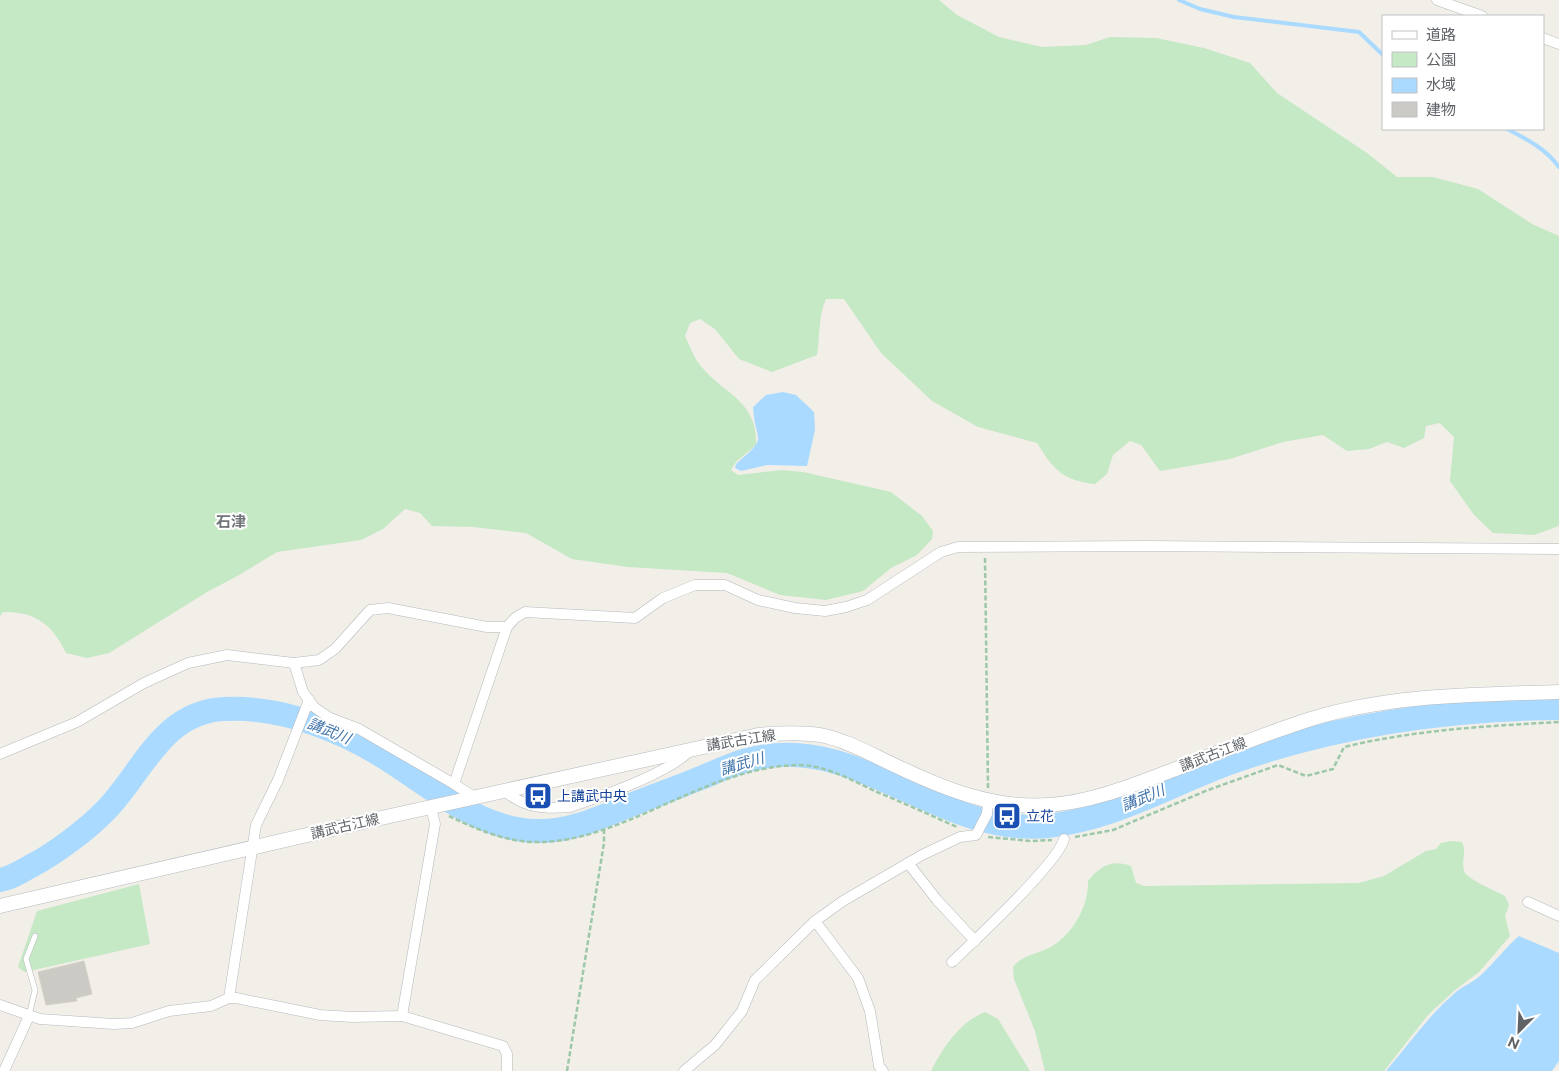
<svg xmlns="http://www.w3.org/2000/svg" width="1559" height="1071" viewBox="0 0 1559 1071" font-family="'Public Sans','Noto Sans JP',sans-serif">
<rect width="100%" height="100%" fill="#f1efe8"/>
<!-- green -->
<g fill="#c5e8c5">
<path d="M0 0H939L957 15 999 37 1042 47 1086 45 1110 37 1156 38 1204 48 1250 63 1277 93 1367 153 1397 177H1433L1478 189 1532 224 1559 236V526L1534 535 1493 533 1474 515 1450 481 1454 437 1440 423 1426 426 1424 438 1404 448 1387 442 1369 449 1347 451 1323 435 1283 442 1230 459 1160 471 1141 445 1130 441 1113 455 1107 474 1095 484C1062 480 1054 470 1037 443L978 427 932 401 881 353 844 299H826C818 316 820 337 817 355L772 372 739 359 715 329 700 319 690 323 685 336C689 344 692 353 697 361 719 393 758 398 756 445L736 462 731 470 738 475 782 470 803 472 891 492 922 516 933 531 932 539 917 555 891 568 863 591 826 600 780 595 727 573 628 567 572 559 526 533 473 527 432 526 420 513 405 509 383 529 361 540 277 552 241 574 207 592 109 653 87 658 66 653C53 625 35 611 3 612L0 616Z"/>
<path d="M1451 841 1462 842C1467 852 1461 861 1464 871 1466 879 1496 891 1505 896L1509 905 1505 916 1510 936 1479 972 1455 990 1428 1015 1384 1071H1045L1035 1031 1014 979 1013 967C1022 954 1041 954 1054 945 1074 932 1089 904 1088 881 1100 866 1112 859 1131 866L1136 883 1144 886 1359 883 1384 876 1426 851 1436 849 1441 843Z"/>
<polygon points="139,884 150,944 25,972 18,967 37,911"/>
<path d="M985 1012 998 1019 1030 1071H931C943 1047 960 1022 985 1012Z"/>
</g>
<!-- water -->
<g fill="#aadaff">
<path d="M783 392 796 395 814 412 815 430 807 466 767 465 741 471 735 468 736 464C770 435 755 444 753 407L766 395Z"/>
<path d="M1519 936 1559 953V1061L1552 1071H1386C1409 1044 1429 1015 1456 992 1463 986 1474 982 1481 975 1495 962 1505 948 1519 936Z"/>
</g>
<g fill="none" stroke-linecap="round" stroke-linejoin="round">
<!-- stream -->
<g stroke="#aadaff" stroke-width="4">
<polyline points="1179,0 1200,9 1234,17 1359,32 1383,55"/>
<path d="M1507 129C1527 139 1546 149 1559 167"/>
</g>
<!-- river -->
<path stroke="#aadaff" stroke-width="24" d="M0 880C12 878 20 872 31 866 53 855 88 829 106 810 143 772 162 712 224 709 285 706 350 733 399 767 440 794 484 830 536 831 568 832 597 819 626 807 650 797 674 789 698 779 719 771 739 760 762 757 863 739 942 836 1047 826 1114 819 1171 784 1232 762 1337 725 1448 709 1559 708"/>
</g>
<!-- building -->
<polygon fill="#cccac5" stroke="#d6d1c6" points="84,961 92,994 76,998 77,1001 46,1005 38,972"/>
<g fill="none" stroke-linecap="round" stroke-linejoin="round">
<defs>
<polyline id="service" points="29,1016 35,990 26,959 35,936"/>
<g id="minor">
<polyline points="1437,0 1482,16"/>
<polyline points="1543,38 1559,44"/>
<polyline points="294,663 303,692 314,707 330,718 359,729 454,784"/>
<polyline points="0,754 77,722 144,683 188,663 227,655 294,663 319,660 335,649 370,610 388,608 487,627 507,627"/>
<path d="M504 790C523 808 545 809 570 807 600 797 673 772 691 749"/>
<polyline points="474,797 454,784 507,627 515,618 525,612 635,618 663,598 695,585 725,585 758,600 795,608 825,611 846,607 867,600 941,552 958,547 1146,546 1559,549"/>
<polyline points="908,863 937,900 975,941"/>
<polyline points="1528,902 1559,916"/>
<polyline points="815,921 858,978 870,1011 879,1066 883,1071"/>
<path d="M952 962C974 941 1058 863 1064 839"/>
<polyline points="229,998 256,825 278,780 309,700"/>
<polyline points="0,1005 40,1019 114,1024 132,1023 169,1011 211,1006 229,998 236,998 320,1015 352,1017 402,1016 503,1046 507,1054 507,1071"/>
<polyline points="402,1016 435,824 431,807"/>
<polyline points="4,1071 29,1016"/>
<polyline points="684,1071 715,1045 742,1011 755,980 815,921 843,901 922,855 960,837 976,835 987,814 988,802"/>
</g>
<path id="secondary" d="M0 906 372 820 758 735C778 733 800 732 820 735 846 740 870 754 894 765 944 789 993 809 1049 805 1093 802 1133 785 1173 770 1219 752 1264 734 1311 719 1391 694 1476 695 1559 692"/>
</defs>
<!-- service casing -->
<use href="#service" stroke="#b5b8bc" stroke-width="6"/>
<!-- minor casing -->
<use href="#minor" stroke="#b5b8bc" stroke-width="11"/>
<!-- secondary casing -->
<use href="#secondary" stroke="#b6babf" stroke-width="15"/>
<!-- path -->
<g stroke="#9cc7a9" stroke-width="2.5" stroke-dasharray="5 2.5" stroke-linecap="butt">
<polyline points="985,558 988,788"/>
<path d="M449 816C474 828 504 841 532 842 622 845 704 766 799 765 826 765 853 781 877 792 904 803 930 815 957 827"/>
<polyline points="988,837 1031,841 1052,840"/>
<path d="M1075 837 1113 830 1208 790 1278 765 1306 776 1333 769 1344 747C1414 730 1487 726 1559 722"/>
<polyline points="567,1071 604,843 604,829"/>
</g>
<!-- service -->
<use href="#service" stroke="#fff" stroke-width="5"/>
<!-- minor -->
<use href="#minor" stroke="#fff" stroke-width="10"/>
<!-- secondary -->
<use href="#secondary" stroke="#fff" stroke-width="14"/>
</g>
<!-- icons -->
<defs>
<symbol id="bus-square" viewBox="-11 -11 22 22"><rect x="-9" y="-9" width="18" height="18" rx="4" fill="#1a4fb4" stroke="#fff"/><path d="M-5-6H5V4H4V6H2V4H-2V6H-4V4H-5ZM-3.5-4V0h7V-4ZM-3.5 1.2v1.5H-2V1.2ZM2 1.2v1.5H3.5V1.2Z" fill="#fff"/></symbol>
</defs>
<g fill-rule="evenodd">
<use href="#bus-square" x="522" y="780" width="32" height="32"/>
<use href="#bus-square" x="991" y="800" width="32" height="32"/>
</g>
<g text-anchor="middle" stroke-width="4" stroke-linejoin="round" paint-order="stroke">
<!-- street labels -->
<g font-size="14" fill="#5f6368" stroke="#fff">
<text transform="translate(741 740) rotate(-9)" y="5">講武古江線</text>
<text transform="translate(1213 754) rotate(-21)" y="5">講武古江線</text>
<text transform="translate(345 826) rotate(-13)" y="5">講武古江線</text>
</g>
<!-- transit labels -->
<g font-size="14" fill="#164399" stroke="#fff" text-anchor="start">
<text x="557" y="801">上講武中央</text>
<text x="1026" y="821">立花</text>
</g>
<!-- neighbourhood labels -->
<g font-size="15" font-weight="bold" fill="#70757a" stroke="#fff">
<text x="231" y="527">石津</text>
</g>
<!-- water labels -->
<g font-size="15" font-style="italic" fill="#4174aa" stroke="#fff">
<text transform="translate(329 731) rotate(22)" y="5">講武川</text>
<text transform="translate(742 764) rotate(-16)" y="5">講武川</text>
<text transform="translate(1143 798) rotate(-22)" y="5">講武川</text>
</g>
</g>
<!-- legend -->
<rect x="1382" y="15" width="162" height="115" fill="#ffffff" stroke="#bfc1c3"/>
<rect x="1392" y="31" width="25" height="8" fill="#ffffff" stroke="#bfc1c3"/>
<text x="1426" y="40" font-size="15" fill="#5f6368">道路</text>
<rect x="1392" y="52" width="25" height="15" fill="#c5e8c5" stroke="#bfc1c3"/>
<text x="1426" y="65" font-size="15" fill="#5f6368">公園</text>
<rect x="1392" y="78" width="25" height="15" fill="#aadaff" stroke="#bfc1c3"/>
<text x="1426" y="90" font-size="15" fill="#5f6368">水域</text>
<rect x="1392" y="102" width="25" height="15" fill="#cccac5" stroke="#bfc1c3"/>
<text x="1426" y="115" font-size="15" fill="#5f6368">建物</text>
<!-- north arrow -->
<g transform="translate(1519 1031) rotate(204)" stroke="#ffffff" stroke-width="4" paint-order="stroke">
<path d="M0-4L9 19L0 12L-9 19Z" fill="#5f6368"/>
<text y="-8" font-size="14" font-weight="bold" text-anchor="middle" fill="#5f6368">N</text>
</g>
</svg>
